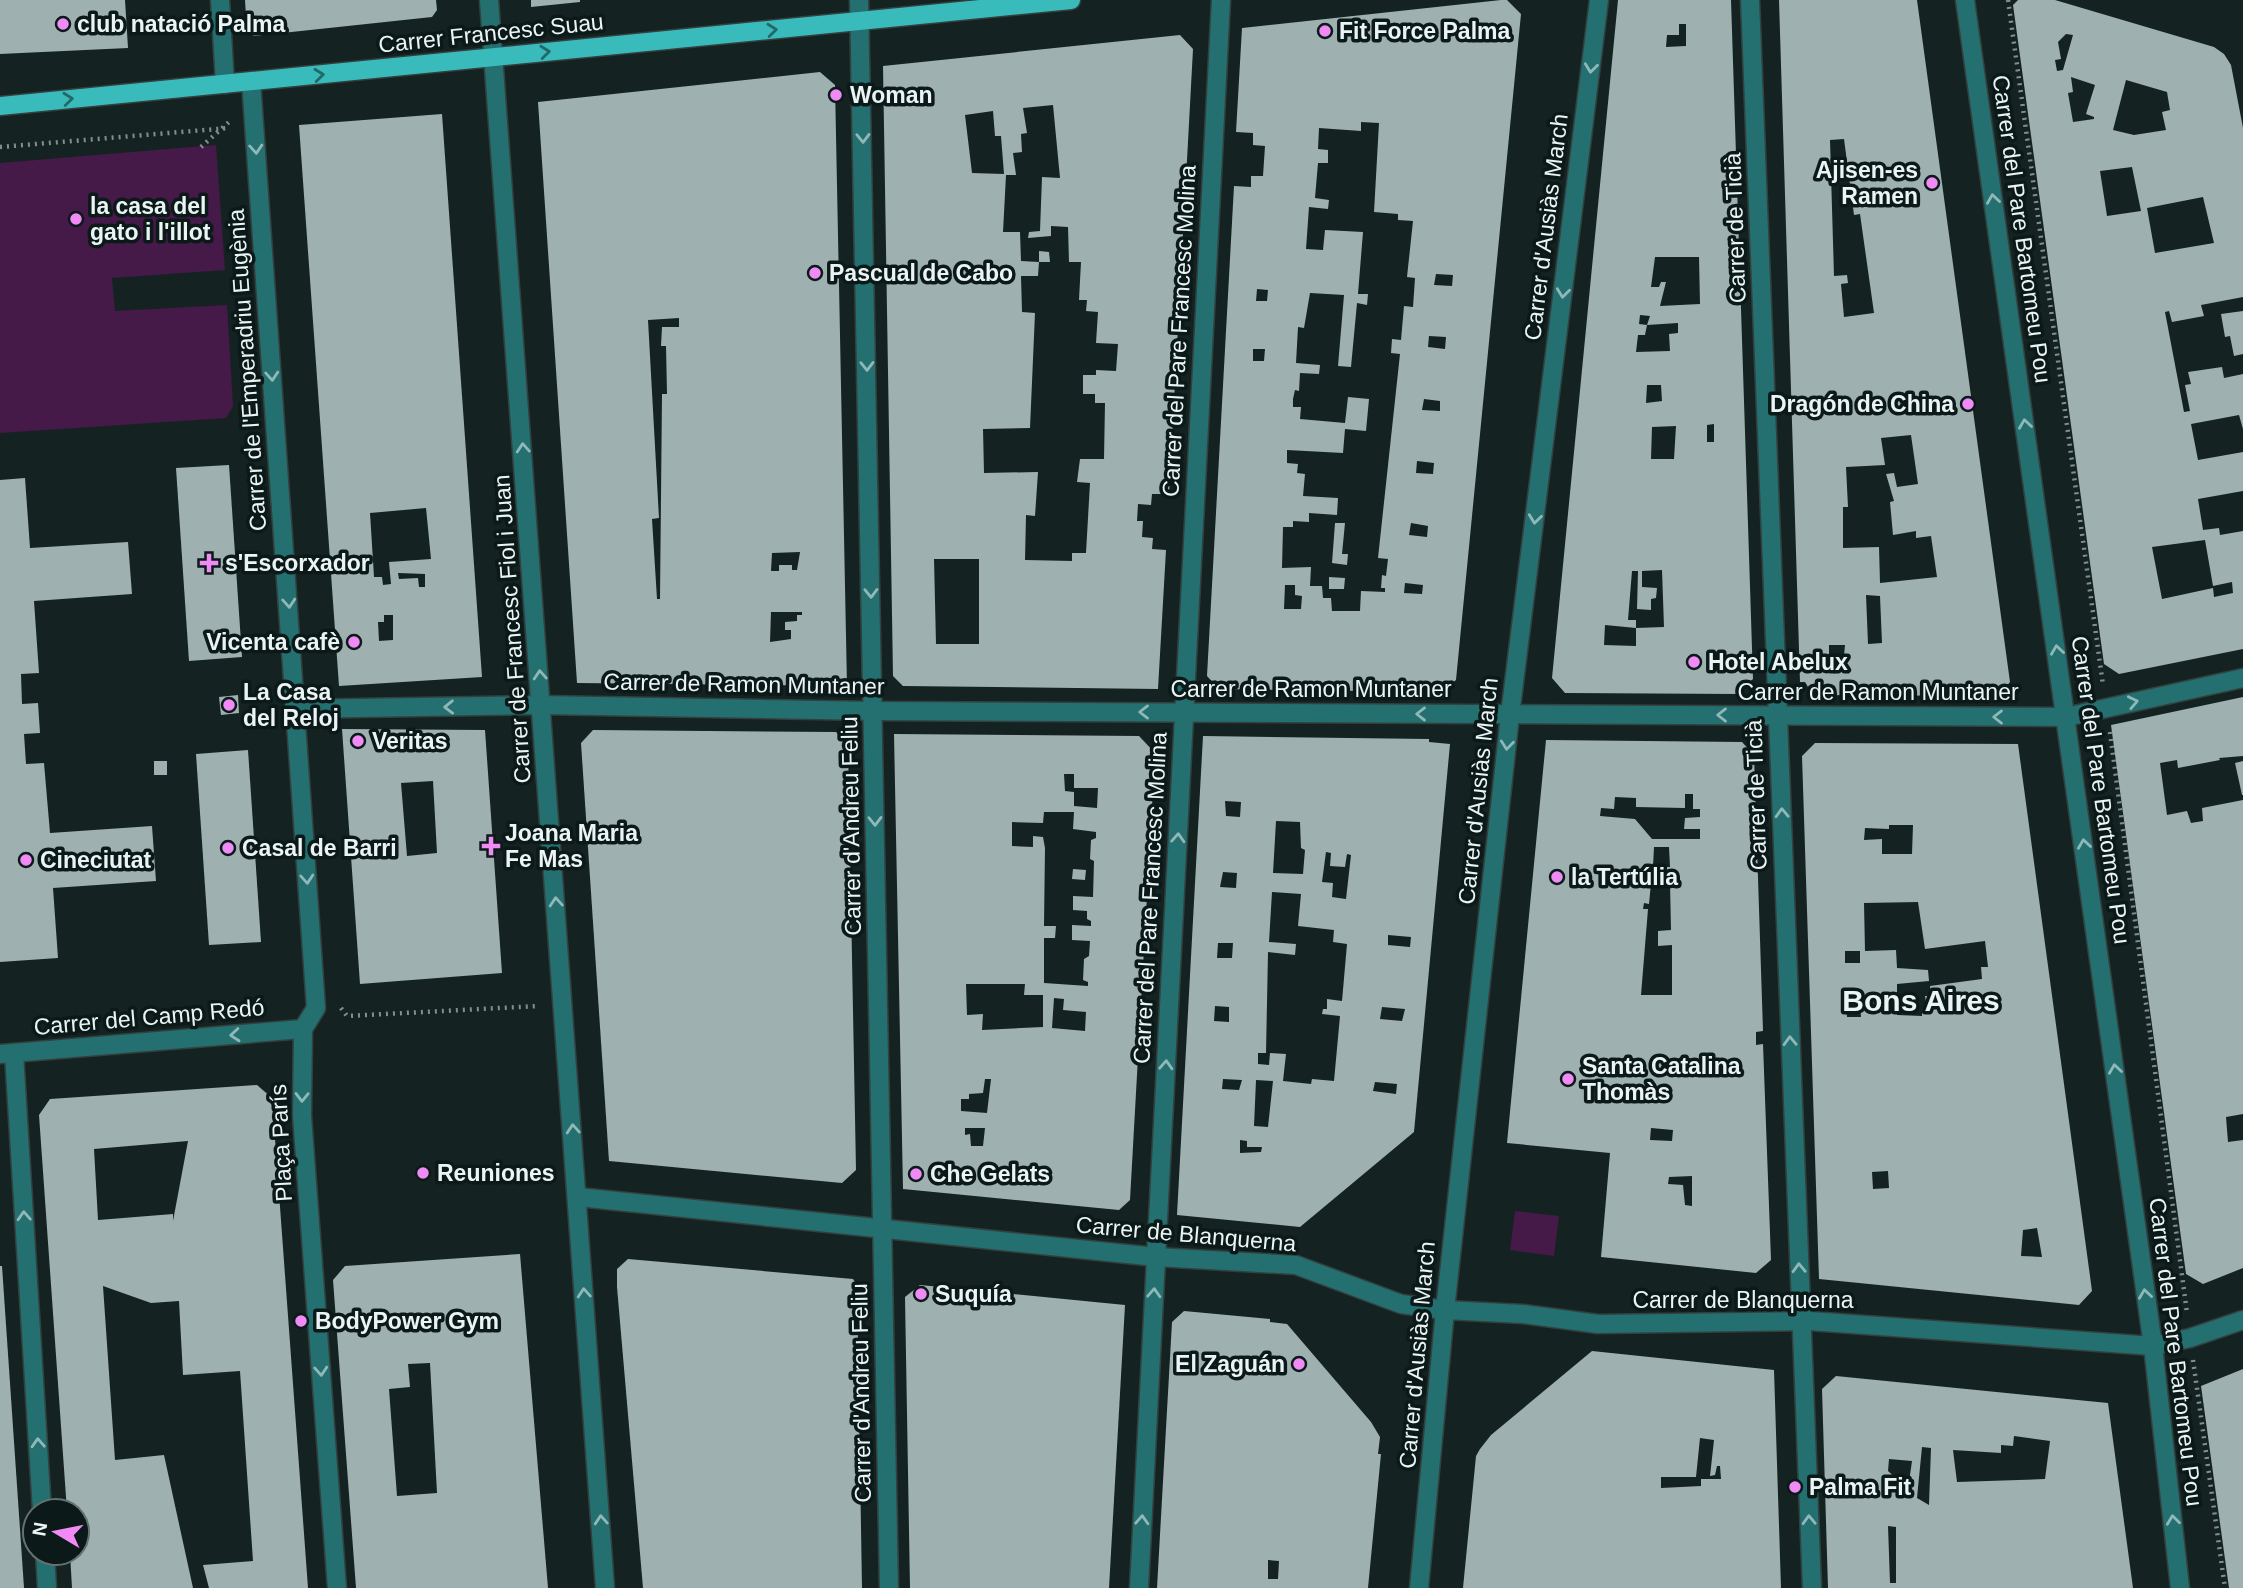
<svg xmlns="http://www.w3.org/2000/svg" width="2243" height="1588" viewBox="0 0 2243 1588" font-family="Helvetica,sans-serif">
<rect width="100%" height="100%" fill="#142322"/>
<!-- green -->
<g fill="#451948">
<polygon points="216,145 225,270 112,278 115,311 227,305 233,406 226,418 0,433 0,163"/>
<polygon points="1515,1211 1559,1216 1554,1256 1510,1250"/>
</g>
<!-- building -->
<g fill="#9fb0b0" fill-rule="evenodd">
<polygon points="0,0 125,0 128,48 0,54"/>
<polygon points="245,0 436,0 437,10 432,17 254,36 247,32"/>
<polygon points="531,0 580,0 580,2 531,7"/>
<path d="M1501 0H1507L1521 14 1456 680 1440 692 1219 689 1207 676 1234 186 1251 187V176H1263L1265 146 1253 145V133L1236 132 1242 28ZM1361 122 1379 123 1374 212 1398 214V220L1413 221 1407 277 1415 278 1413 307 1404 306 1401 340 1392 339 1391 353 1400 354 1378 558 1388 559 1386 576 1382 575 1381 588H1385V592L1361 591 1360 611H1332L1331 598H1323L1322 586H1310L1311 567 1282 568 1283 527H1293V521L1309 522V513L1337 515 1338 498 1303 496 1305 474 1297 473 1298 464 1287 463V450L1343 453 1345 429 1366 431 1369 399 1348 397 1345 423 1300 419 1301 407H1293V399L1295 390 1299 391 1300 373 1319 374 1320 365 1296 363 1298 327 1304 328 1310 293 1344 295 1338 366 1351 367 1357 303 1367 305 1368 294H1358L1363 232 1325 230 1323 250 1306 249 1309 207 1328 209 1329 200 1315 198 1318 163H1328V150L1318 149 1319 128 1361 131ZM1436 274 1453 275 1452 286 1434 285ZM1257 289 1268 290 1267 301H1256ZM1429 336 1446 337 1445 349 1428 347ZM1253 349H1265L1264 361H1253ZM1424 399 1440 401V411L1422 410ZM1417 461 1434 463 1433 474 1416 473ZM1411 523 1428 526 1427 537 1409 535ZM1405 583 1423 585 1422 594 1404 593ZM1285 585H1295V595L1302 596 1301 609H1284Z"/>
<path d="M1618 0H1731L1753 679 1737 694 1565 693 1552 678ZM1679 24H1686V46L1666 47 1667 35H1679ZM1655 257H1699L1700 304 1660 306 1666 282H1661L1659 287H1651ZM1640 315 1650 316 1647 325 1678 323V333L1669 334 1670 351 1636 352 1638 335H1645L1647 325 1639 324ZM1647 385H1661L1662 401 1646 403ZM1714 424V442H1707V425ZM1676 426 1674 459H1651L1652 427ZM1662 570 1664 627 1636 628V620H1628L1632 571H1638L1637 609 1651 610V599L1656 598 1657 588 1642 587V571ZM1605 625 1636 628V646L1604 645Z"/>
<path d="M1779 0H1917L2010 682 1998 696 1813 695 1805 682H1800ZM1844 139 1854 215 1860 214 1874 313 1844 317 1841 284 1848 283 1847 275 1834 276 1830 140ZM1911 435 1918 484 1897 487 1894 473 1886 474 1894 501 1890 502 1893 535 1916 531V538L1931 536 1937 577 1880 583 1879 547 1843 548V507H1848L1846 467 1885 465 1881 438ZM1866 595 1880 596 1882 643 1868 644ZM1829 645H1845L1844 656H1829Z"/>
<path d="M2018 0H2055L2214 47 2224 54 2231 65 2243 128V297L2201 305 2204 316 2172 322 2169 311 2165 312 2184 412 2190 411 2185 385 2191 384 2188 372 2222 367 2224 378 2243 374V429L2239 415 2191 424 2198 460 2243 452V491L2198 499 2203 530 2219 528 2220 535 2243 531V649L2119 674 2104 664 2013 5ZM2066 34 2073 35 2063 70 2057 71 2055 60 2061 59 2058 42ZM2071 77 2095 85 2086 114 2094 117V119L2073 122 2068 93 2073 92ZM2126 80 2167 92 2170 110 2162 112 2166 130 2134 135 2113 130ZM2132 167 2141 211 2107 216 2100 171ZM2203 197 2214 243 2155 253 2147 208ZM2205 540 2213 586 2232 582 2233 593 2214 597 2213 588 2162 599 2152 547Z"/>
<path d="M1180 35 1193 49 1169 494H1152L1151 505 1138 504 1137 521H1143L1142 537 1153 538 1152 549 1166 550 1158 689 903 686 893 676 883 66ZM1053 105 1060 178 1042 177 1040 231 1029 232 1028 238 1051 236V226L1068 227 1069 262H1081L1079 300H1087L1086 311 1098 312 1096 343 1118 344 1116 371 1096 370V375H1083V394H1095V403H1105L1104 459H1080L1077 482 1090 483 1086 553H1072V561L1025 560 1026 515 1035 516 1038 472 984 473 983 429 1030 428 1035 313 1022 312 1021 276H1038L1039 262H1050L1049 252 1039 251V262L1021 261 1020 232H1003L1006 175H1016L1013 153 1022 152 1021 134 1027 133 1023 108ZM993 111 995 136H1001L1004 174 972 173 965 115ZM934 559H979V644H936Z"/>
<path d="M820 72 835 85 847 686 577 683 538 102ZM679 318V327H662L661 346H666L667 394H662L660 599H657L652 519 659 518 648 320ZM800 552 797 570H792V565H779V571H771L772 553ZM771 612H802V615H797V621L785 622V630H791V639L770 642Z"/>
<path d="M442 114 482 677 339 686 299 125ZM426 508 431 559 389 562 391 584 383 585 382 577H374L370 513ZM398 573 425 574V587H419L418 578 399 579ZM384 615H393V640L379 641 378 622H384Z"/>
<polygon points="2243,311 2243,354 2234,356 2230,336 2225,337 2221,314"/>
<polygon points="229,465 242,657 189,661 176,468"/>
<polygon points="25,478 30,548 128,542 132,594 34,601 39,673 21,674 22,704 38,703 40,733 24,734 26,764 44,763 50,833 152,826 156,881 53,888 58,958 0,962 0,480"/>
<polygon points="1335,523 1345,523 1342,554 1348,554 1347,565 1332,563"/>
<polygon points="1329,577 1345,578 1344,589 1329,589"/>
<polygon points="238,695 239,713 221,715 219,697"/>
<polygon points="2243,697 2243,756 2219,758 2220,760 2178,768 2177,760 2160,763 2167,815 2187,811 2191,823 2203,821 2202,808 2243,800 2243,1114 2226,1117 2228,1142 2243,1140 2243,1268 2203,1284 2186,1274 2111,725"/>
<path d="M342 729 485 730 502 973 360 984ZM433 781 437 853 407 856 401 783Z"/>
<polygon points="593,730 836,732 848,745 856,1170 842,1183 609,1161 581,743"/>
<path d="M894 734 1139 736 1155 753 1130 1200 1119 1210 903 1189ZM1064 774H1074V788H1098L1097 808 1074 806V792L1065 791ZM1044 812H1074L1073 829 1096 832V838L1091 840 1090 859 1094 861 1093 897 1073 896V910L1087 911V919L1091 921V926L1072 925V940L1090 941 1089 956 1084 959 1083 980 1088 982V986L1044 983V938H1055L1056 926H1044L1045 848 1043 837 1033 836V847L1012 846V822L1043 823ZM966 984H1025L1024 995H1043V1027L982 1030 983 1014 967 1015ZM1054 998 1064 999 1063 1010 1086 1012 1085 1031 1052 1028ZM985 1079H991L987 1113 961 1111V1099H969V1094L983 1093ZM965 1128H985L983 1146H971L970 1134 965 1135Z"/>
<path d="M1203 736 1429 739V742L1450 744 1414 1132 1300 1227 1177 1215ZM1225 801 1241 802 1240 817 1226 816ZM1276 821 1300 822 1301 848 1305 850 1303 874 1273 873ZM1326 852 1331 853 1330 866 1345 867 1347 854 1351 855 1346 899 1332 897 1333 883 1322 882ZM1223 872 1237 873 1236 888 1220 887ZM1272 892 1301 894 1298 926 1334 930 1333 942 1347 944 1342 1001 1327 999V1009H1323L1322 1014 1340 1016 1334 1081 1312 1079 1311 1084 1283 1081 1286 1054 1270 1053 1269 1065 1258 1064V1053H1266L1268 952 1295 955 1296 944 1269 942ZM1388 935 1411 937 1410 947 1388 945ZM1218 943H1233L1232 958H1217ZM1215 1006 1229 1007V1022L1214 1021ZM1382 1007 1405 1009 1402 1021 1380 1019ZM1223 1079 1242 1080 1239 1090 1222 1089ZM1256 1080 1273 1081 1268 1127 1254 1126ZM1375 1082 1397 1084 1396 1094 1373 1091ZM1240 1140 1247 1141V1147H1262L1261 1152 1240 1153Z"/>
<path d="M1546 740 1742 742 1754 755 1763 1031 1756 1032V1045L1763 1044 1771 1260 1756 1273 1601 1257 1610 1153 1507 1143ZM1685 794H1693V809H1700V817L1685 818 1684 829H1700V839H1652L1635 819 1600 816 1601 808 1614 809 1615 797 1636 798V807L1685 808ZM1654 847H1669L1670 867H1653ZM1670 882 1671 930 1658 931V946L1672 945V995H1641L1648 909H1643L1644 903 1649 904 1651 883ZM1651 1128 1673 1130 1672 1141 1650 1140ZM1692 1176V1206L1685 1205 1683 1185 1668 1184 1669 1177Z"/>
<path d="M1815 743 2018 744 2092 1291 2079 1305 1819 1279 1802 756ZM1889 825H1913L1912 854H1882V839L1864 840 1865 828 1889 829ZM1918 902 1925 949 1985 941 1988 967H1981L1982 979 1930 986 1931 996H1925L1927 1009H1922V1016L1897 1015V984L1929 981 1928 970 1897 968 1896 950 1865 951 1864 903ZM1845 951H1860V963H1845ZM1846 1006H1860L1861 1017H1847ZM1888 1171 1889 1188 1873 1189 1872 1172ZM2037 1228 2042 1257 2021 1256 2023 1230Z"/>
<polygon points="248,750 261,942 209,945 196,754"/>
<rect x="154" y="761" width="13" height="14"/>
<polygon points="2243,761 2243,795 2242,795 2235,763"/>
<polygon points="1073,869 1086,870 1085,880 1072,879"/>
<path d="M257 1085 272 1098 308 1588H209L203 1565 253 1561 240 1371 183 1375 179 1301 151 1303 103 1286 115 1460 164 1455 193 1588H72L70 1553H77V1511H67L39 1115 50 1099ZM188 1141 173 1221V1214L98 1220 94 1149Z"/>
<path d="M520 1254 548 1588H356L333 1280 345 1266ZM430 1363 437 1493 397 1496 389 1389 410 1387 408 1364Z"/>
<polygon points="628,1259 853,1279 857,1285 862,1588 643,1588 617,1287 617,1269"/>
<polygon points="0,1266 2,1266 24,1588 0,1588"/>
<polygon points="920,1285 1125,1305 1109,1588 910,1588 905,1297"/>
<path d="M1184 1311 1270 1319V1322L1287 1324 1371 1422 1380 1437 1378 1454H1381L1368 1588H1157L1172 1322ZM1268 1560 1279 1561 1278 1579H1268Z"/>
<path d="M1592 1351 1774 1370 1781 1588H1463L1476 1456 1480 1449 1491 1435ZM1700 1438 1714 1440 1710 1476 1715 1475 1717 1466H1720L1721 1479H1701V1486L1661 1488V1477H1696Z"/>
<polygon points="2243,1369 2243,1588 2229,1588 2201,1386"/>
<path d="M1836 1376 2108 1403 2133 1588H1828L1822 1389ZM2014 1436 2050 1441 2045 1479 1957 1482 1953 1450 2001 1453V1445L2013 1446ZM1922 1447 1931 1448 1929 1505 1917 1498ZM1889 1459 1912 1461 1908 1489 1888 1471ZM1888 1526 1896 1527V1583H1890Z"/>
</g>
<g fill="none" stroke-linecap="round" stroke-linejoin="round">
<defs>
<g id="minor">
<polyline points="220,0 225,84"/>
<polyline points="489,0 605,1588"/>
<polyline points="859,0 889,1588"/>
<polyline points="1750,0 1812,1588"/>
<polyline points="1965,0 2153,1346 2180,1588"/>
<polyline points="251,81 316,1008 303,1029"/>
<polyline points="296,709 542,705 873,711 2066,717 2243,678"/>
<polyline points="303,1029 302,1116 337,1588"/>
<polyline points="14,1053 42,1511"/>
<polyline points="0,1054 303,1029"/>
<polyline points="578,1197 1156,1257 1296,1265 1401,1304 1445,1310 1523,1314 1598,1324 1810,1321 2153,1346 2190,1338 2243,1320"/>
<polyline points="45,1553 47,1588"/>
<polyline points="1139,1588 1221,0"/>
<polyline points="1419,1588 1445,1310 1510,715 1599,0"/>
</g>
<polyline id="major" points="0,106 1071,0"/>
</defs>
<!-- minor casing -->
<use href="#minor" stroke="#32403f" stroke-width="21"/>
<!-- major casing -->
<use href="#major" stroke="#32403f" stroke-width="21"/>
<!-- path -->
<g stroke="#838f8f" stroke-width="4.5" stroke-dasharray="2 5" stroke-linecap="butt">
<polyline points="2008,0 2103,685"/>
<polyline points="0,147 229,128"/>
<polyline points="201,147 229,122"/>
<polyline points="2110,732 2187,1313"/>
<polyline points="341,1008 347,1016 538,1006"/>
<polyline points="2193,1360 2225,1588"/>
</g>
<!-- minor -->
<use href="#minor" stroke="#246f6f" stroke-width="18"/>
<!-- major -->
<use href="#major" stroke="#3abbbb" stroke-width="18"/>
</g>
<!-- one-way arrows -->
<defs><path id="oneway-chevron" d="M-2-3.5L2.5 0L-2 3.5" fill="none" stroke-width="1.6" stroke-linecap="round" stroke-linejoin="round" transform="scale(1.75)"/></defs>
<g stroke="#226a6a">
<use href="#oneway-chevron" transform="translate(772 30) rotate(-6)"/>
<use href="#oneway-chevron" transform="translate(545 52) rotate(-6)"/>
<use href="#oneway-chevron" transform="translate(319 75) rotate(-6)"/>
<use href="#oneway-chevron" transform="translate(68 99) rotate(-6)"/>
</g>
<g stroke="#91b8b8">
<use href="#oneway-chevron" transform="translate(1591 68) rotate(97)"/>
<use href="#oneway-chevron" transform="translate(863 138) rotate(89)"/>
<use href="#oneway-chevron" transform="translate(256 149) rotate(86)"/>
<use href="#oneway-chevron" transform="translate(1993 199) rotate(-98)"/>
<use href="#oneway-chevron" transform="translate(1563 293) rotate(97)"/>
<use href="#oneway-chevron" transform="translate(867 366) rotate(89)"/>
<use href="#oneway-chevron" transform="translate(272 376) rotate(86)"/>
<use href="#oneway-chevron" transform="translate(2025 424) rotate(-98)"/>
<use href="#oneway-chevron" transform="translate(523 448) rotate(-94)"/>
<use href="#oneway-chevron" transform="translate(1535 519) rotate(97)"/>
<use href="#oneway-chevron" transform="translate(871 593) rotate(89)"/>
<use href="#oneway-chevron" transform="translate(289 603) rotate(86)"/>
<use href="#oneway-chevron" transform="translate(2057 650) rotate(-98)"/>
<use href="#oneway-chevron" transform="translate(540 675) rotate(-94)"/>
<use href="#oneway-chevron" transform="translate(2133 702) rotate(-12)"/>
<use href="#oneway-chevron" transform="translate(449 707) rotate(179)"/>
<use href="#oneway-chevron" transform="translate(1144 712) rotate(-180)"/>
<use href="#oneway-chevron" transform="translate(1421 714) rotate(-180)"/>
<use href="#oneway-chevron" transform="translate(1722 715) rotate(-180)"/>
<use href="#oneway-chevron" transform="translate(1998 717) rotate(-180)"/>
<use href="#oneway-chevron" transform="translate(1507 745) rotate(96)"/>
<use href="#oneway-chevron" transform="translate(1782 813) rotate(-92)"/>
<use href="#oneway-chevron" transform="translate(875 821) rotate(89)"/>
<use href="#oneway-chevron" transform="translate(1178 838) rotate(-87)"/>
<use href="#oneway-chevron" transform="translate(2084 844) rotate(-98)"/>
<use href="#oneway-chevron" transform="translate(307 879) rotate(86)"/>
<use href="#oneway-chevron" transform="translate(556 902) rotate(-94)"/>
<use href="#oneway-chevron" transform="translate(235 1035) rotate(175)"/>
<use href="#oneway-chevron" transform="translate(1790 1041) rotate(-92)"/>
<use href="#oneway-chevron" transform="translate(1166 1065) rotate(-87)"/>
<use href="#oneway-chevron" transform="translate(2115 1069) rotate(-98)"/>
<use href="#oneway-chevron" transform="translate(302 1097) rotate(91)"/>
<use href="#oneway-chevron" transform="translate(573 1129) rotate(-94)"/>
<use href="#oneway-chevron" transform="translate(24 1216) rotate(-93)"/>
<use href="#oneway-chevron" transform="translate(1799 1268) rotate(-92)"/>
<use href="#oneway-chevron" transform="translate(584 1293) rotate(-94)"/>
<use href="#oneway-chevron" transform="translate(1154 1293) rotate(-87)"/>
<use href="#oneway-chevron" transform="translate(2145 1294) rotate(-98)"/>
<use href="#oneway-chevron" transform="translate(321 1371) rotate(86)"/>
<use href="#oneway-chevron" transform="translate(38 1443) rotate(-93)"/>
<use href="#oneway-chevron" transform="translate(601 1520) rotate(-94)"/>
<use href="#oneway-chevron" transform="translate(1142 1520) rotate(-87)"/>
<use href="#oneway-chevron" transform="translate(1809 1520) rotate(-92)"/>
<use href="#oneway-chevron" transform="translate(2173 1520) rotate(-97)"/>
</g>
<!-- markers -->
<g fill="#f08bf6" stroke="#0b1919" stroke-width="2.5">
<circle cx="63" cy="24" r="7"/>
<circle cx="1325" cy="31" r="7"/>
<circle cx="836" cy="95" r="7"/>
<circle cx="1932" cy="183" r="7"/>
<circle cx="76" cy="219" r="7"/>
<circle cx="815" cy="273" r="7"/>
<circle cx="1968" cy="404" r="7"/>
<path d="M205.5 552.5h7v7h7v7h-7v7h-7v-7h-7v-7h7z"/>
<circle cx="354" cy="642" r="7"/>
<circle cx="1694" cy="662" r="7"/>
<circle cx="229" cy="705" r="7"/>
<circle cx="358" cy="741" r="7"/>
<path d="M487.5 835.5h7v7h7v7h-7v7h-7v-7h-7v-7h7z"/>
<circle cx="228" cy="848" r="7"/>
<circle cx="26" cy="860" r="7"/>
<circle cx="1557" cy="877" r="7"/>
<circle cx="1568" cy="1079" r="7"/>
<circle cx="423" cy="1173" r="7"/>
<circle cx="916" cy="1174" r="7"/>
<circle cx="921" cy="1294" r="7"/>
<circle cx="301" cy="1321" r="7"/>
<circle cx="1299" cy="1364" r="7"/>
<circle cx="1795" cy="1487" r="7"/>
</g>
<g text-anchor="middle" stroke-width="7" stroke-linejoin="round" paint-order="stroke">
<!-- poi labels -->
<g font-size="23" font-weight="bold" fill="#ebf4f4" stroke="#0b1919" text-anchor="start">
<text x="77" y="32">club natació Palma</text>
<text x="1339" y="39">Fit Force Palma</text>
<text x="850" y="103">Woman</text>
<text x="1918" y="178" text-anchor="end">Ajisen-es<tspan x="1918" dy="26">Ramen</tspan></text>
<text x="90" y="214">la casa del<tspan x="90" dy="26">gato i l'illot</tspan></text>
<text x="829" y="281">Pascual de Cabo</text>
<text x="1954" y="412" text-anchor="end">Dragón de China</text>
<text x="225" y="571">s'Escorxador</text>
<text x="340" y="650" text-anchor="end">Vicenta cafè</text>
<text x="1708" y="670">Hotel Abelux</text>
<text x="243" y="700">La Casa<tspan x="243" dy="26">del Reloj</tspan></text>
<text x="372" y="749">Veritas</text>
<text x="505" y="841">Joana Maria<tspan x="505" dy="26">Fe Mas</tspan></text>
<text x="242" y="856">Casal de Barri</text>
<text x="40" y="868">Cineciutat</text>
<text x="1571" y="885">la Tertúlia</text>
<text x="1582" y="1074">Santa Catalina<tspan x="1582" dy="26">Thomàs</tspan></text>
<text x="437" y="1181">Reuniones</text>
<text x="930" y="1182">Che Gelats</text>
<text x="935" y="1302">Suquía</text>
<text x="315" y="1329">BodyPower Gym</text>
<text x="1285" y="1372" text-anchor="end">El Zaguán</text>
<text x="1809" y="1495">Palma Fit</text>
</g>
<!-- street labels -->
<g font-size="23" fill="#ebf4f4" stroke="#0b1919">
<text transform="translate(491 33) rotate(-6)" y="8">Carrer Francesc Suau</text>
<text transform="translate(1546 227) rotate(-83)" y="8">Carrer d'Ausiàs March</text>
<text transform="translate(1735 228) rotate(-92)" y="8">Carrer de Ticià</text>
<text transform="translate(2022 229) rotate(82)" y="8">Carrer del Pare Bartomeu Pou</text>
<text transform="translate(1179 331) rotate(-87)" y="8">Carrer del Pare Francesc Molina</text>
<text transform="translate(247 370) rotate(-94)" y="8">Carrer de l'Emperadriu Eugènia</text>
<text transform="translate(512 629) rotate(-94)" y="8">Carrer de Francesc Fiol i Juan</text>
<text transform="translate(744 684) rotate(1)" y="8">Carrer de Ramon Muntaner</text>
<text x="1311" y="697">Carrer de Ramon Muntaner</text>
<text x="1878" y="700">Carrer de Ramon Muntaner</text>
<text transform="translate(2101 790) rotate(82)" y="8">Carrer del Pare Bartomeu Pou</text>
<text transform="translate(1478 791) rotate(-84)" y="8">Carrer d'Ausiàs March</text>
<text transform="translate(1756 795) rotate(-92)" y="8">Carrer de Ticià</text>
<text transform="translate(851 826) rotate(-91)" y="8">Carrer d'Andreu Feliu</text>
<text transform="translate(1150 898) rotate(-87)" y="8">Carrer del Pare Francesc Molina</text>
<text transform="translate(149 1017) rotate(-5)" y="8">Carrer del Camp Redó</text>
<text transform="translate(281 1143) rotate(-93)" y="8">Plaça París</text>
<text transform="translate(1186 1234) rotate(5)" y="8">Carrer de Blanquerna</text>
<text x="1743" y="1308">Carrer de Blanquerna</text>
<text transform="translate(2176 1352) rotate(83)" y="8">Carrer del Pare Bartomeu Pou</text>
<text transform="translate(1417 1355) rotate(-85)" y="8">Carrer d'Ausiàs March</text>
<text transform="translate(861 1393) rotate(-91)" y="8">Carrer d'Andreu Feliu</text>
</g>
<!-- district labels -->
<g font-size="30" font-weight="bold" fill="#ebf4f4" stroke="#0b1919">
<text x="1921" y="1011">Bons Aires</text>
</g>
</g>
<!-- north arrow -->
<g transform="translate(56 1532) rotate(280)"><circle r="33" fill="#0b1919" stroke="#657171" stroke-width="2"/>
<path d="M0-5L12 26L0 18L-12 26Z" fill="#f08bf6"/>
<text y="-10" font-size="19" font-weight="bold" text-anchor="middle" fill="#ebf4f4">N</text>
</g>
</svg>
